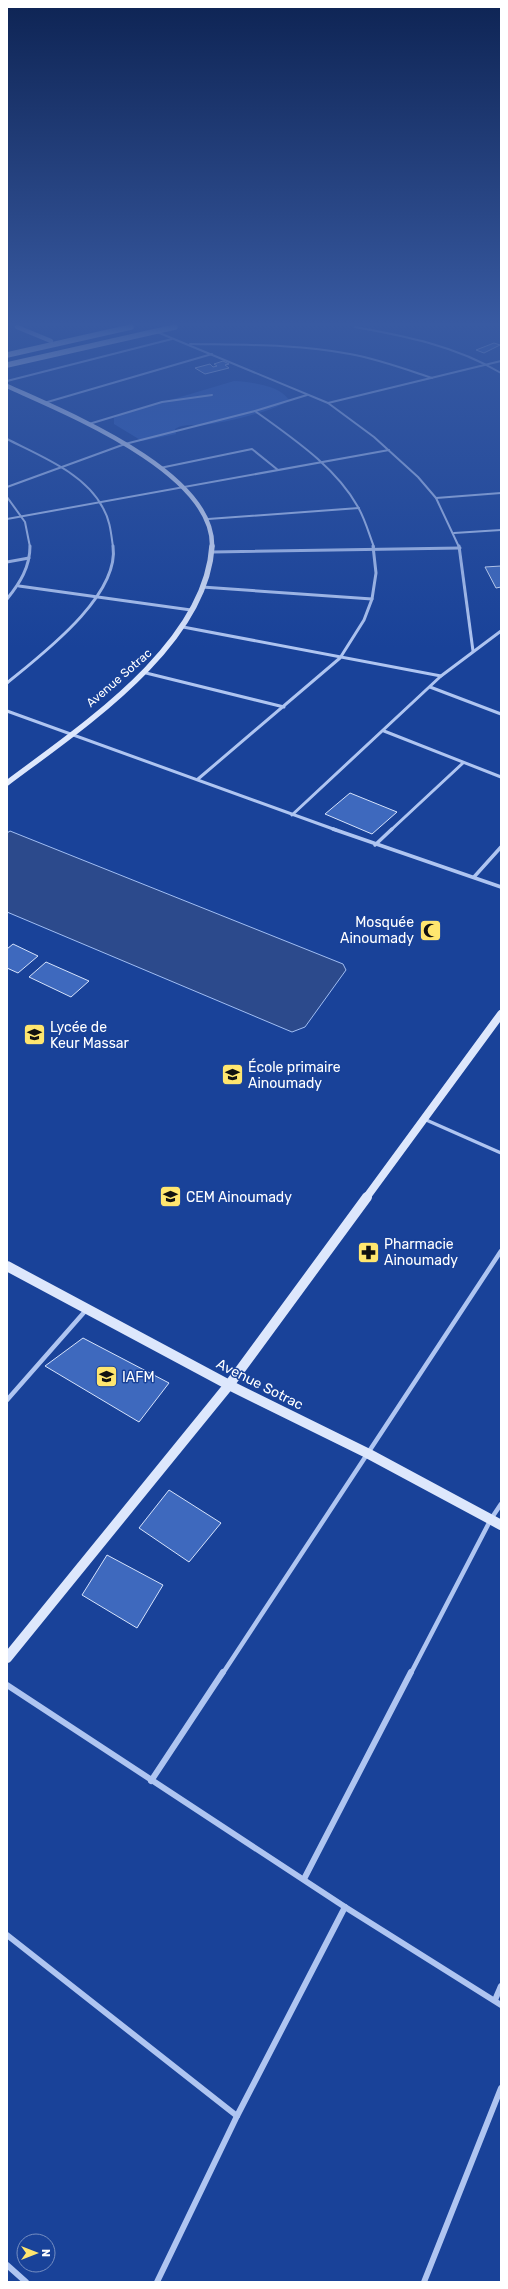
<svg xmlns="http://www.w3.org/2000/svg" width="508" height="2289" viewBox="0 0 508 2289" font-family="Rubik,sans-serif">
<rect width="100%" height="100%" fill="#194299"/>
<!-- green -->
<path fill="#2d5bb7" d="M234 381C250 382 280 385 289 400 276 411 223 423 205 425 194 426 185 423 175 429L176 434 142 441 114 424V418L120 415Z"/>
<!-- water -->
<polygon fill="#2c4a8c" stroke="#a1bef3" points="10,831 343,964 346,970 305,1027 292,1032 7,912 7,833"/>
<!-- building -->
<g fill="#3e69be" stroke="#d6e3fc">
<polygon points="494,343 500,345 484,353 476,350"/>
<polygon points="223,361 229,364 225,365 229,368 205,374 195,368 210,364 213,367 217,366 214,364"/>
<polygon points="501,566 501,587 496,588 485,567"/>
<polygon points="350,793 397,812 372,834 325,814"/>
<polygon points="13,944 38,956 18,973 7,968 7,949"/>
<polygon points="46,962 89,981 71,997 29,977"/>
<polygon points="83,1338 169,1383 139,1422 45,1366"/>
<polygon points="169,1490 221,1523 189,1562 139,1528"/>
<polygon points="107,1555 163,1585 137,1628 82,1595"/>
</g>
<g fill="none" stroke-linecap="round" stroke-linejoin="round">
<!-- street-far4 -->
<g stroke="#afc5f1" stroke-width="2">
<path d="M355 327C405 336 456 346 501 373"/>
<polyline points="157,332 328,403 374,437 418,477 436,498 459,547"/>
<path d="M190 344C244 345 298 344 350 354 378 359 405 369 432 378"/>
<polyline points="7,381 172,339"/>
<path d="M307 395 255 411C292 438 335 466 358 507 365 519 369 534 374 547"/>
<polyline points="44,403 212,354"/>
<polyline points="328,403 501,361"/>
<polyline points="89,424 162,402 212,395"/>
<path d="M7 439C40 456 85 473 103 508 110 520 111 533 113 547"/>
<polyline points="160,468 252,449 278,470"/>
<polyline points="7,487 125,444 255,411"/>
<polyline points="7,497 25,522 30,547"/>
<polyline points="436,498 501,493"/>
<polyline points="7,519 389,450"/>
<polyline points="208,519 359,508"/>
<polyline points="454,533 501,530"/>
</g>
<!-- street-far3 -->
<g stroke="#afc5f1" stroke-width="3">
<polyline points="459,546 473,651"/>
<polyline points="213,552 460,548"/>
<polyline points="7,562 29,558"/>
<polyline points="19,586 191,610"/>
<polyline points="202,587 372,599"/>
<path d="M7 599C20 583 30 567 30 546"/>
<polyline points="183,627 441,676"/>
<polyline points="146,673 284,707"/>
<path d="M7 683C41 655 120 596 113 546"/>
<polyline points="430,687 501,714"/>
<polyline points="7,711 336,830"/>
<polyline points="384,731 501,777"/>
<polyline points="198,779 340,658 364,620 372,599 376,573 373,546"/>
<polyline points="292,815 441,676 501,631"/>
<polyline points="391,830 463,763"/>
</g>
<!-- street-far2 -->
<g stroke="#afc5f1" stroke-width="3.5">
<polyline points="333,829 501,887"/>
<polyline points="375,845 392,829"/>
<polyline points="474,877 501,847"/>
<polyline points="424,1119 501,1153"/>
</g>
<!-- street-far1 -->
<g stroke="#afc5f1" stroke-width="4.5">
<polyline points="7,1400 87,1309"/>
<polyline points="223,1673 501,1251"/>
<polyline points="411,1673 491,1519 501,1504"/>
</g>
<!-- street -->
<g stroke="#afc5f1" stroke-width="6">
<polyline points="7,1685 345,1907 501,2005"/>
<polyline points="151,1781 223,1672"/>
<polyline points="304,1879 411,1672"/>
<polyline points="7,1935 237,2116"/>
<polyline points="495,2000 501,1986"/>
<polyline points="7,2265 26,2282"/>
<polyline points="157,2282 237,2116 345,1907"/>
<polyline points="424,2282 501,2088"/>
</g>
<!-- secondary-far3 -->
<g stroke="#dde7fc" stroke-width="4.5">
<polyline points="17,327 51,341"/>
<path d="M7 386C64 412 215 472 212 547"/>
</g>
<!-- secondary-far2 -->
<path stroke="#dde7fc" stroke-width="5.5" d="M7 783C80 728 206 646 212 546"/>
<!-- secondary-far1 -->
<polyline stroke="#dde7fc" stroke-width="8" points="366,1198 501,1014"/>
<!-- secondary -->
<g stroke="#dde7fc" stroke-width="10">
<polyline points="7,1266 229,1385 369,1454 501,1525"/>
<polyline points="7,1658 229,1385 367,1197"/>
</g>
<!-- primary -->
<g stroke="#f9faff" stroke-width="5.5">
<polyline points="7,355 131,327"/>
<polyline points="7,365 175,327"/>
</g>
</g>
<!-- sky -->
<linearGradient id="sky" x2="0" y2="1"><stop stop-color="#0e2454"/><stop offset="0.5" stop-color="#385aa2"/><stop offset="1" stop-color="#385aa2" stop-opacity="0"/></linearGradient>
<rect width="508" height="648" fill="url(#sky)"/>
<!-- icons -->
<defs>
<symbol id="mosque-square" viewBox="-11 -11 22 22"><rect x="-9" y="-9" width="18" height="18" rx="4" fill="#ffe66f" stroke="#194299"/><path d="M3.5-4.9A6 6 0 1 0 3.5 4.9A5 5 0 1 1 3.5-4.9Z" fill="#111"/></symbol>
<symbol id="school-square" viewBox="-11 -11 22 22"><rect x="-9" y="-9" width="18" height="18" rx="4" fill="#ffe66f" stroke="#194299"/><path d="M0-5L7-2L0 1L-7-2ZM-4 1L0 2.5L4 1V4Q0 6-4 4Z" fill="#111"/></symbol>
<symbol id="pharmacy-square" viewBox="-11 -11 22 22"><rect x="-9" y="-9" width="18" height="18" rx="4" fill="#ffe66f" stroke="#194299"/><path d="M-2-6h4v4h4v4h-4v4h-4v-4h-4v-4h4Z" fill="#111"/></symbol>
</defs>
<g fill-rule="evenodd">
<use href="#mosque-square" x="418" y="918" width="25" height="25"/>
<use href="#school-square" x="22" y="1022" width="25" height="25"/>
<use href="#school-square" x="220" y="1062" width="25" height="25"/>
<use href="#school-square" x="158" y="1184" width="25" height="25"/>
<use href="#pharmacy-square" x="356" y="1240" width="25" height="25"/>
<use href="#school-square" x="94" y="1364" width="25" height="25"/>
</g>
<g text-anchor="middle" stroke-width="3" stroke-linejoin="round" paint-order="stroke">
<!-- far-street labels -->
<g font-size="12" fill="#fff" stroke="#194299">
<text transform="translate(119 678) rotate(-41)" y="4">Avenue Sotrac</text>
</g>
<!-- poi labels -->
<g font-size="14" fill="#fff" stroke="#194299" text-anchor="start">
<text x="414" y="927" text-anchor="end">Mosquée<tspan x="414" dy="16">Ainoumady</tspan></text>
<text x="50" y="1032">Lycée de<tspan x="50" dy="16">Keur Massar</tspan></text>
<text x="248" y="1072">École primaire<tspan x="248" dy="16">Ainoumady</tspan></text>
<text x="186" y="1202">CEM Ainoumady</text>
<text x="384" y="1249">Pharmacie<tspan x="384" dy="16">Ainoumady</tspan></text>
<text x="122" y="1382">IAFM</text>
</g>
<!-- street labels -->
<g font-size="14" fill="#fff" stroke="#194299">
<text transform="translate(260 1384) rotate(27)" y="5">Avenue Sotrac</text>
</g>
</g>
<!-- border -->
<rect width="508" height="2289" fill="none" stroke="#ffffff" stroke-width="16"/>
<!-- north arrow -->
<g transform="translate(36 2253) rotate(90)"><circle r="19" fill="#194299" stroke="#758ec2"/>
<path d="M0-3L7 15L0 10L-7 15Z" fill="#ffe66f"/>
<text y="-6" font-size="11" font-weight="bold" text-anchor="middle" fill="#ffffff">N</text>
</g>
</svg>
